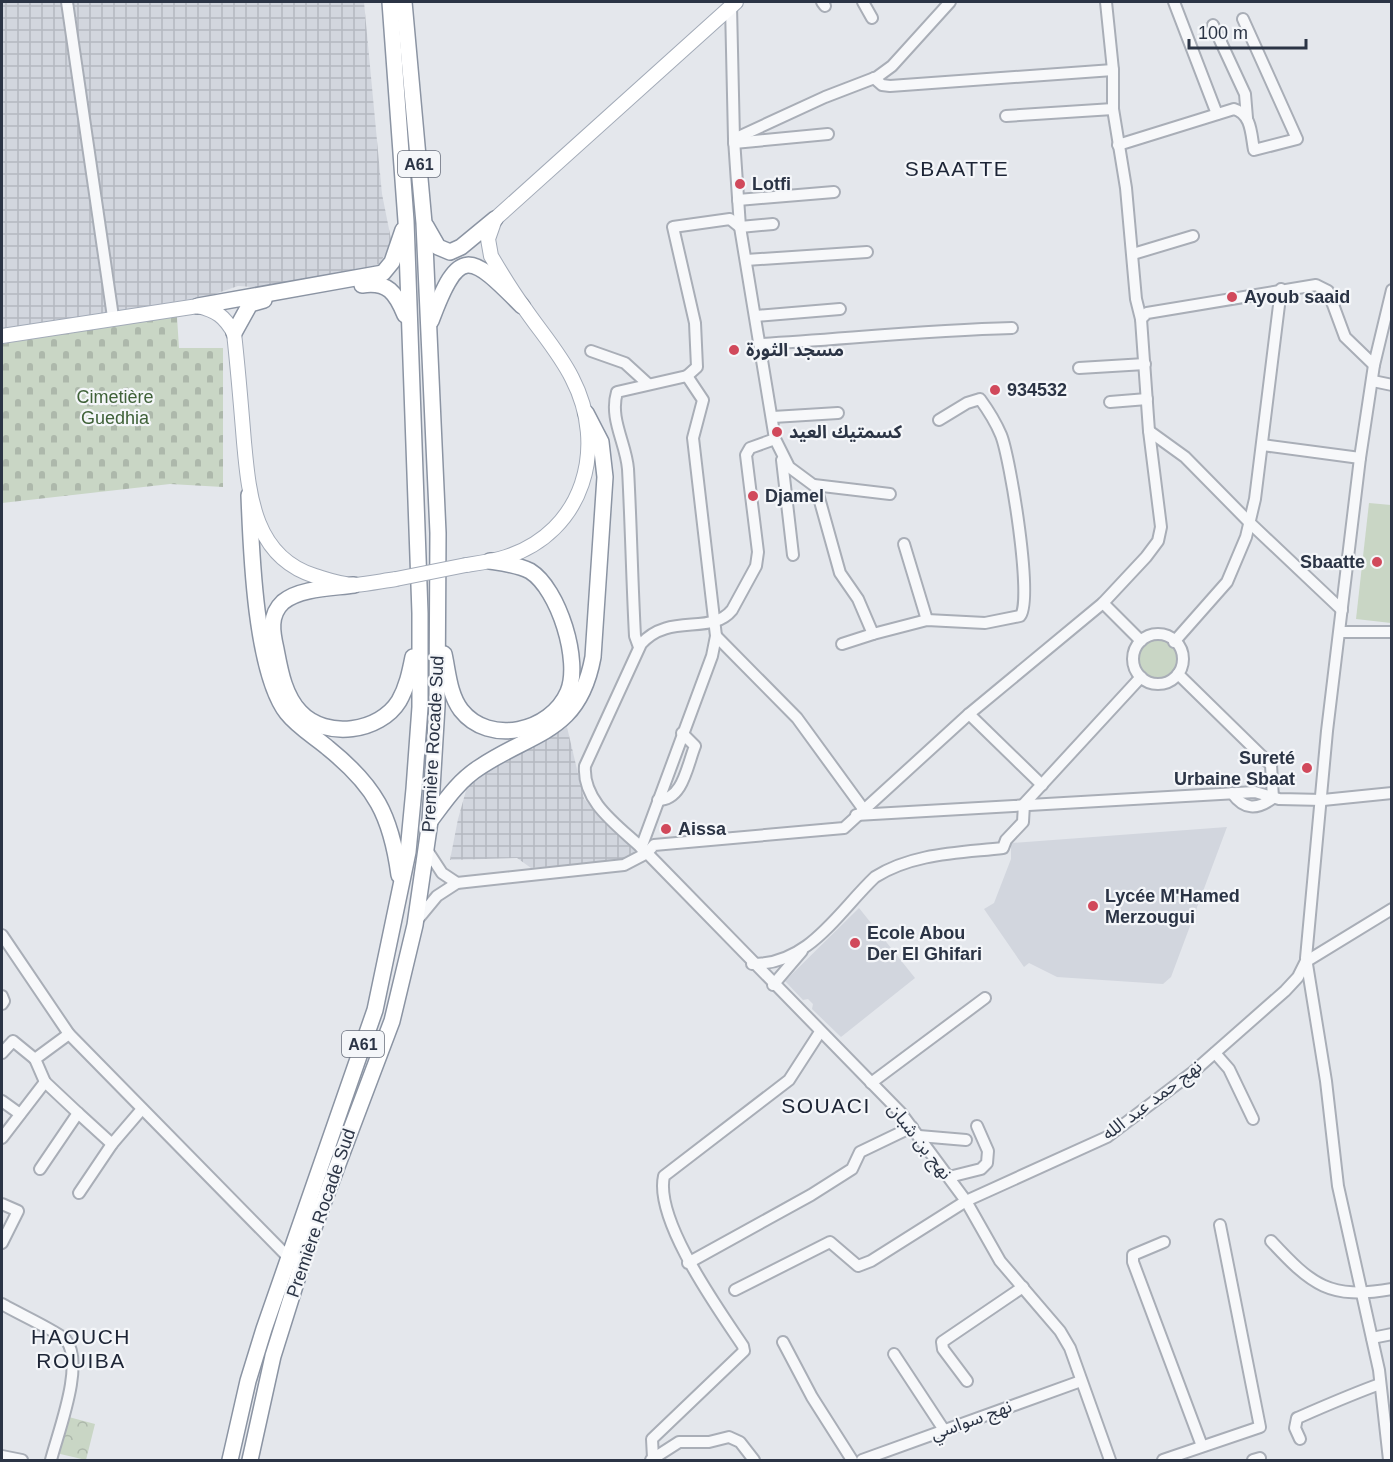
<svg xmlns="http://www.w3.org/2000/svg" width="1393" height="1462" viewBox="0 0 1393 1462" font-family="Arial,'Noto Sans Arabic',sans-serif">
<defs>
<pattern id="industrial-grid" width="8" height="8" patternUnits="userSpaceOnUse" patternTransform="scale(1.5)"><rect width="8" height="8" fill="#d2d6de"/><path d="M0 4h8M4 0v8" fill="none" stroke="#b4b8c0"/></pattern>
<pattern id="forest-crowns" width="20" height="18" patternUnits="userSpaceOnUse" patternTransform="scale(1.5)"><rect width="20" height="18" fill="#c9d6c5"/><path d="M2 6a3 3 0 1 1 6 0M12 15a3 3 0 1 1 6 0" fill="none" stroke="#adb8ab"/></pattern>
<pattern id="cemetery-stones" width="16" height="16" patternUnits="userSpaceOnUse" patternTransform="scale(1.5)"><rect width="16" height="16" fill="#c9d6c5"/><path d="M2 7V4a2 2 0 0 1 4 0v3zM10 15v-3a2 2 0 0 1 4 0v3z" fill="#adb8ab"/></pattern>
</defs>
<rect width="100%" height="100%" fill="#e4e7ec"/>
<!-- built -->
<g fill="#d2d6de">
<polygon points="1227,827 1171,977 1163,984 1057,977 1029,963 1024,967 984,909 994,903 1011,859 1011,843"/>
<polygon points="859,908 915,978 841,1037 812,1009 813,1004 808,999 803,1000 785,981"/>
</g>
<!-- industrial -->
<g fill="url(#industrial-grid)">
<polygon points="2,2 364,2 382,194 392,244 379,264 357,274 269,288 238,286 209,296 2,330"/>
<polygon points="567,727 584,799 634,849 634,860 531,868 517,858 450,860 458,819 469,780"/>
</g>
<!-- green -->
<g fill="#c9d6c5">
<polygon points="1369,503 1391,505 1391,623 1356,619"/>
<circle cx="1158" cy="659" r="20"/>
</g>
<!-- forest -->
<polygon fill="url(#forest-crowns)" points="65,1416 95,1424 86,1460 56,1453"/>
<!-- cemetery -->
<polygon fill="url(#cemetery-stones)" points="177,317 179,348 223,348 223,487 170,484 2,503 2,344 118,323"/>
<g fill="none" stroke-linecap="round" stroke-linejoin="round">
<defs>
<g id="minor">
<polyline points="67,2 113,317"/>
<polyline points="822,2 825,6"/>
<polyline points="863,2 872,18"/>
<polyline points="1106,2 1113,70 1113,109 1126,188 1136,299 1141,319"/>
<polyline points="1174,2 1217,114"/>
<path d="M731 6 734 139 740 227 775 439 750 448 746 455 758 552 756 566 732 610C711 636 669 612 641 644L585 766C582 804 622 828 647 853L654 845 844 828 969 714 1103 603 1146 557 1158 541 1161 527 1149 431 1141 319 1147 313 1316 285 1328 291 1345 337 1374 365"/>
<polyline points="1213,25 1245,94 1247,118"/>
<polyline points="874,78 882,85 890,86 1113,70"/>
<polyline points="1006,116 1113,109"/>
<polyline points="734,139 825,97 877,77 892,66 950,2"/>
<polyline points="734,143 828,134"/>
<path d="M1118 145 1234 109C1252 114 1251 135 1254 150L1297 139 1243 19"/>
<polyline points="738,200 834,192"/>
<polyline points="1133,254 1193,236"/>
<polyline points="746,260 867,252"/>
<polyline points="756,316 840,309"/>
<path d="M761 344C845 339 928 330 1012 328"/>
<polyline points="591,351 625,363 648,384"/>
<polyline points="1079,368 1145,364"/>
<polyline points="687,376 697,367 695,323 673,227 730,219 740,227 773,224"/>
<polyline points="1373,381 1392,385"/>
<polyline points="1110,402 1147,399"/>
<polyline points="773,417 838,413"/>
<polyline points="1149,431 1185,457 1250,523 1342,610"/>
<path d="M775 439 789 467 816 487 840 573 858 599 873 634 927 620 985 623 1020 616C1034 603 1010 457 1001 435 996 423 988 410 980 399L967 403 939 420"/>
<polyline points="1262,445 1360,458"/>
<polyline points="782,460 793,555"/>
<polyline points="814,485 890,494"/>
<polyline points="904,544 927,620"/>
<polyline points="1103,603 1141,641"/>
<polyline points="1340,632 1392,632"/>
<circle cx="1158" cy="659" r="25"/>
<polyline points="716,636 797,718 867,814"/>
<polyline points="1174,642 1227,582 1246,537 1255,499 1281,289"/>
<polyline points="842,644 873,634"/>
<path d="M639 647 635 636C632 580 631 524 628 469 626 443 609 419 617 392L687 376 703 400 693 438 716 636 712 656 641 848"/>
<path d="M1178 674 1271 765 1273 798C1257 810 1244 810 1232 793"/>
<polyline points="969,714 1042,785"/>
<path d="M658 800C683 800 687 766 695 746L682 733"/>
<polyline points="856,815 1255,792 1279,799 1323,800 1392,793"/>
<polyline points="427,850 442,873 457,883"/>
<polyline points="418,919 437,896 457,883 624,865 647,853 901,1113 966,1201 1000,1261 1060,1331 1070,1348 1110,1460"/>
<polyline points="2,935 69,1034 288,1257"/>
<polyline points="1307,961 1392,909"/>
<path d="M752 964C809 965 838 912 875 877 913 853 959 853 1003 848L1006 840 1023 822 1024 804 1141 677"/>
<polyline points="773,985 802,951"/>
<polyline points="2,996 4,1001 2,1004"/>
<polyline points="2,1053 13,1041 35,1059 69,1034"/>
<polyline points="1215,1053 1229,1069 1253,1119"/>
<polyline points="35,1059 45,1082"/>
<polyline points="871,1083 985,998"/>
<polyline points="2,1101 20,1114"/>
<polyline points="919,1136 966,1140"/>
<polyline points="2,1138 45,1082 78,1113"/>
<polyline points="40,1169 78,1113 112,1144 142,1109"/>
<polyline points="949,1177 981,1169 987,1163 988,1151 977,1126"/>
<polyline points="79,1193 112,1144"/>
<polyline points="2,1204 18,1211 2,1243"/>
<path d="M1271 1241C1312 1285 1329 1300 1392 1289"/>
<polyline points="1164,1242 1133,1255 1133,1262 1202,1446"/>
<polyline points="688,1263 811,1195 852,1169 860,1152 912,1127"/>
<polyline points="735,1290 830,1242 858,1266 871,1261 966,1201 1107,1137 1193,1072 1285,991 1298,977 1306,961"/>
<path d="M2 1304C13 1311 59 1332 66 1340 85 1364 58 1432 51 1460"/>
<polyline points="1372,1338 1392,1334"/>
<polyline points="783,1342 812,1397 852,1460"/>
<polyline points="894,1354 944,1430"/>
<polyline points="967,1381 943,1349 942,1342 1023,1287"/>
<path d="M1300 1439 1295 1428 1297 1418C1325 1406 1352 1394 1380 1384"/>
<polyline points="2,1456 22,1460"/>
<path d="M653 1458 652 1439 744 1351 743 1346C719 1310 654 1220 664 1176L789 1080 820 1032"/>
<polyline points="651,1460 679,1442 709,1442 729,1437 740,1442 754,1460"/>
<polyline points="862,1460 1081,1381"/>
<polyline points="1163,1460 1260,1427 1220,1225"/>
<polyline points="1253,1460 1260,1458"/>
<polyline points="1389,1460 1379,1370 1338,1186 1326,1081 1306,958 1327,731 1360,458 1374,365 1392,290"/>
</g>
<g id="major">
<path d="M2 336 198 306C217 311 224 316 234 333 238 369 241 405 244 442 249 496 254 557 315 576 328 580 341 585 355 585 368 584 382 581 396 579"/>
<path d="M466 565C479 563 494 561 506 557 584 532 608 447 572 378 559 352 539 330 523 306 511 290 501 273 491 256L488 239 495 219 736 2"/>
</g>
<g id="highway">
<polyline points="426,226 438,247 450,252 461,247 495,219"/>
<path d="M362 285C388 281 396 293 405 315"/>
<polyline points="198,306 383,273 392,262 403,230"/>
<path d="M431 321C459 245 470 253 522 306"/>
<polyline points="234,333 250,304 264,300"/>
<path d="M249 495C251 547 255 672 287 713 298 727 315 737 328 748 375 786 391 815 399 875"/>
<path d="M354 585C333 588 300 588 283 602 269 615 272 632 276 649 280 670 284 695 300 712 326 740 380 732 399 701 407 687 410 672 413 657"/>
<path d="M444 654C448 672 449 694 461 710 489 746 551 732 568 692 581 662 559 589 530 571 519 565 503 563 490 561"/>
<path d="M430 821C445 801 458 781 480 767 534 731 579 733 593 657L605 477 601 442 586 413"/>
<polyline points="230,1460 248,1381 264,1329 375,1010 408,852 414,789 420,707 420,613 406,221 390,2"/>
<polyline points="250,1460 273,1356 310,1238 392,1021 415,925 430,821 437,706 438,533 424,223 404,2"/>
</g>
</defs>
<!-- minor casing -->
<use href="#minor" stroke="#a9aeb7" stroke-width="14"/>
<!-- major casing -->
<use href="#major" stroke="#a3abb8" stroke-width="16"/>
<!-- highway casing -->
<use href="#highway" stroke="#8b94a3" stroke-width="18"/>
<!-- minor -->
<use href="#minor" stroke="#f7f8fa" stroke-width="10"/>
<!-- major -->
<use href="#major" stroke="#fff" stroke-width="14"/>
<!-- highway -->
<use href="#highway" stroke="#fff" stroke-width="15"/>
<defs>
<polyline id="major-bridge" points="396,579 466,565"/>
</defs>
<!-- major-bridge casing -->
<use href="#major-bridge" stroke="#a3abb8" stroke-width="16" stroke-linecap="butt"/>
<!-- major-bridge -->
<use href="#major-bridge" stroke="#fff" stroke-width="14"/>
</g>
<!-- markers -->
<g fill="#d1495b" stroke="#f4f6f9" stroke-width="2">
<circle cx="740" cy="184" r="6"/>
<circle cx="1232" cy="297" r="6"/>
<circle cx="734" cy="350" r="6"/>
<circle cx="995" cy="390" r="6"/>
<circle cx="777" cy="432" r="6"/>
<circle cx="753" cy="496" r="6"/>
<circle cx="1377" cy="562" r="6"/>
<circle cx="1307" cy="768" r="6"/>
<circle cx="666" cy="829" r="6"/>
<circle cx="1093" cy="906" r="6"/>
<circle cx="855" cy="943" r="6"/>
</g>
<g text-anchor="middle" stroke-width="4.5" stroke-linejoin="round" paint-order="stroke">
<!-- shield labels -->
<g fill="#f4f6f9" stroke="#676e7b" stroke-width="1.5">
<rect x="398" y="151" width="42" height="26" rx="4.5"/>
<rect x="342" y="1031" width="42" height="26" rx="4.5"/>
</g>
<g font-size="16" font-weight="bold" fill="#2b3445">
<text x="419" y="170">A61</text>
<text x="363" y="1050">A61</text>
</g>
<!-- poi labels -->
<g font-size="18" font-weight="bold" fill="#2b3445" stroke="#f4f6f9" text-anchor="start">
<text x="752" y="190">Lotfi</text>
<text x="1244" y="303">Ayoub saaid</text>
<text x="746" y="356">مسجد الثورة</text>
<text x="1007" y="396">934532</text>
<text x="789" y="438">كسمتيك العيد</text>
<text x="765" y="502">Djamel</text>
<text x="1365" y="568" text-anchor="end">Sbaatte</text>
<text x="1295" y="764" text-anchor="end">Sureté<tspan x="1295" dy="21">Urbaine Sbaat</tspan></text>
<text x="678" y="835">Aissa</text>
<text x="1105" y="902">Lycée M'Hamed<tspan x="1105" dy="21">Merzougui</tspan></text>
<text x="867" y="939">Ecole Abou<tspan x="867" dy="21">Der El Ghifari</tspan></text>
</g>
<!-- park labels -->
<g font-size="18" fill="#3f6138" stroke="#f4f6f9">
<text x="115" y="403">Cimetière<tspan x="115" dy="21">Guedhia</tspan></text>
</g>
<!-- street labels -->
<g font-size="18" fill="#2b3445" stroke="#f4f6f9">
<text transform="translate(433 744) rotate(-87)" y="6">Première Rocade Sud</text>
<text transform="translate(1152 1100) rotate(-37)" y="6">نهج حمد عبد الله</text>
<text transform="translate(920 1141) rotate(52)" y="6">نهج بن شبان</text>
<text transform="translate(321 1213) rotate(-71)" y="6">Première Rocade Sud</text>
<text transform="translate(971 1420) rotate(-20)" y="6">نهج سواسي</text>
</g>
<!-- quarter labels -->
<g font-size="21" letter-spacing="1.5" fill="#1d2536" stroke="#f4f6f9">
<text x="957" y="176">SBAATTE</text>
<text x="826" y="1113">SOUACI</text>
<text x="81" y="1344">HAOUCH<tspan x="81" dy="24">ROUIBA</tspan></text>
</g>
</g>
<!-- border -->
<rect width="1393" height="1462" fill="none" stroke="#2b3445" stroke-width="6"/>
<!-- scale -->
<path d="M1189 39v9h117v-9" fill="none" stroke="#2b3445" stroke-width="3"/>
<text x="1198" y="39" font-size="18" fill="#2b3445" stroke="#f4f6f9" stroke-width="4.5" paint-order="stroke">100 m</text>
</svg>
